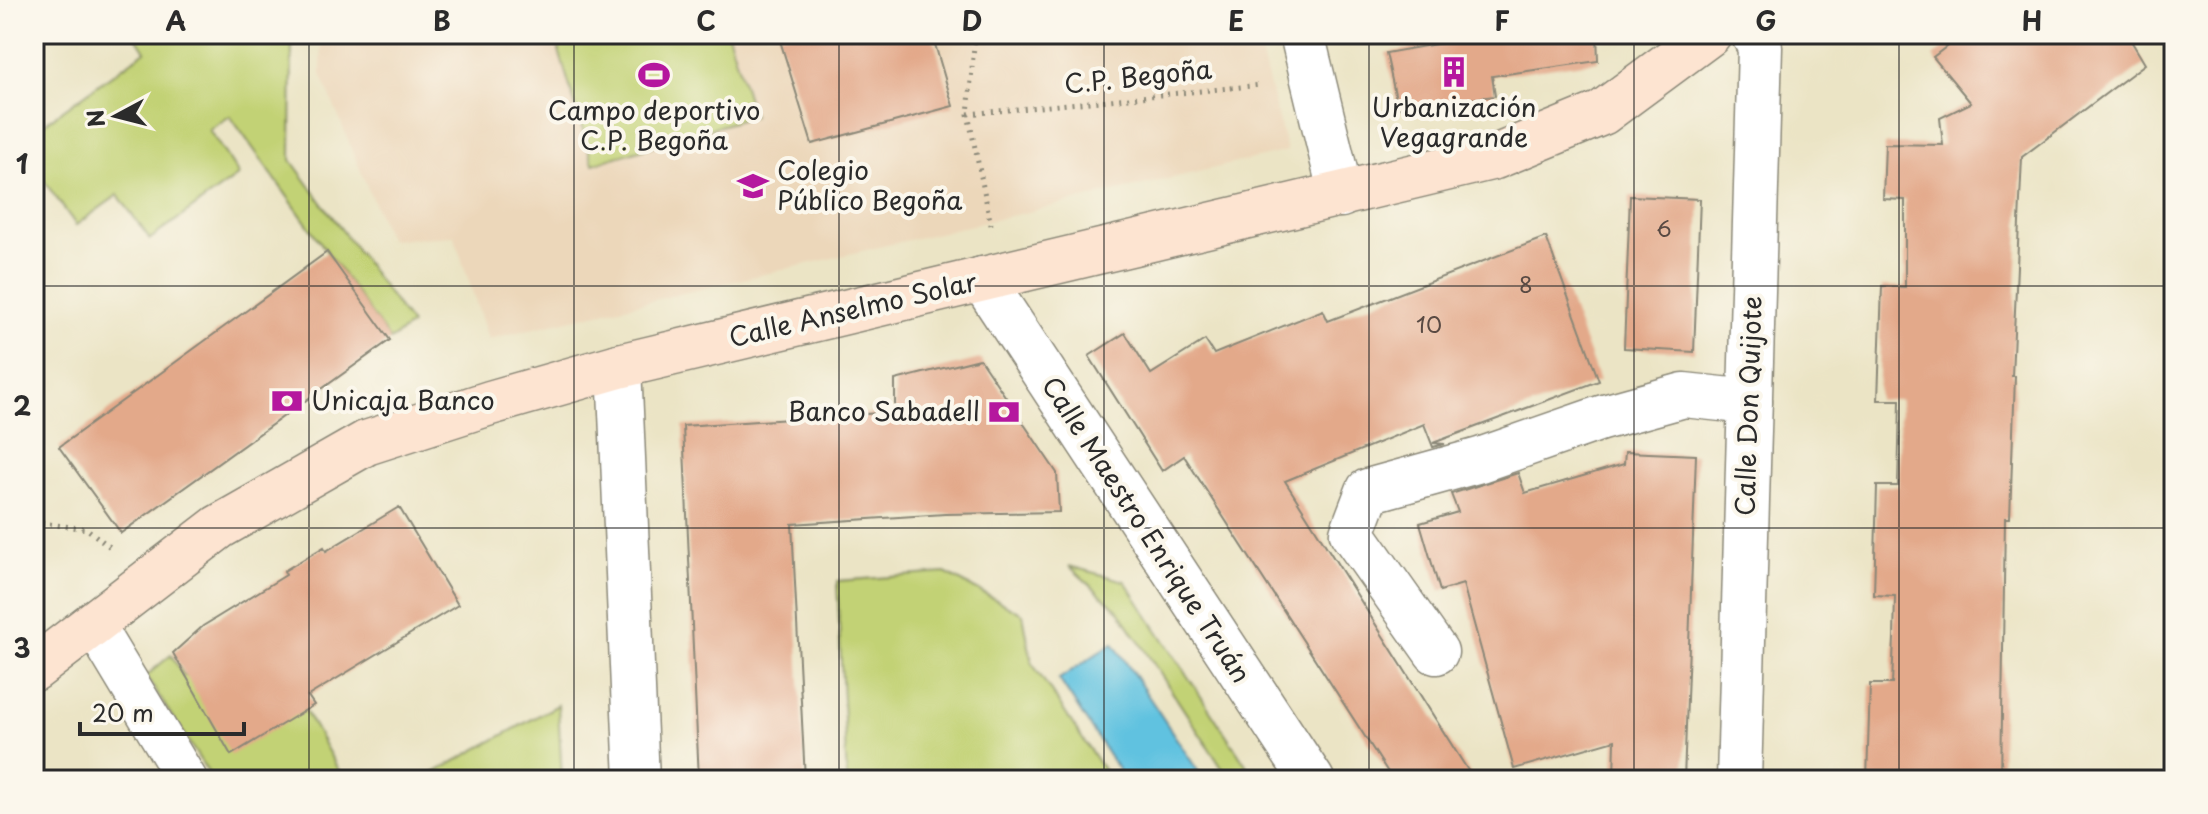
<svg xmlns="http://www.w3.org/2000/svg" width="2208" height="814" viewBox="0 0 2208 814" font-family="'Playpen Sans',sans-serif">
<rect width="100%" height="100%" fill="#fbf7ec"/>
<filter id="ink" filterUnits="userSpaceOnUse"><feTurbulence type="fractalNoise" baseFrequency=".0125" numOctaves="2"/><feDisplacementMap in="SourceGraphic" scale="16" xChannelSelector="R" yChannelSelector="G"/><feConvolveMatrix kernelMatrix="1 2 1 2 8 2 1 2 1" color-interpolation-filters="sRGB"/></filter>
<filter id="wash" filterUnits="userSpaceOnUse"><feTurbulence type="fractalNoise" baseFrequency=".006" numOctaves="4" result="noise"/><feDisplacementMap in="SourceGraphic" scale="32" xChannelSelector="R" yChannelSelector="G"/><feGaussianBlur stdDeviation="1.8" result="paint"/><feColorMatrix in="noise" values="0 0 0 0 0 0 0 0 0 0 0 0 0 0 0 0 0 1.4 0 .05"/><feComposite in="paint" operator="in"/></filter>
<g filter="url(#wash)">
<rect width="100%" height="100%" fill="#ebe4c5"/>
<!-- built -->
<polygon fill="#ecd7ba" points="322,34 1256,34 1287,151 488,339 454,236 389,240 321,74"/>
<!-- green -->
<g fill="#c2d274" stroke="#767e50" stroke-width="2">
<polygon points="134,34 292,34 291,160 411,325 390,340 230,116 209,130 239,175 150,239 118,195 76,225 34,167 34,131 145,51"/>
<polygon points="554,34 728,34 753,116 593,164"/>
<polygon points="1069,566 1125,581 1256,780 1230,780 1119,611"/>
<polygon points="945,573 1023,614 1032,663 1110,780 847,780 837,581"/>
<polygon points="171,655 184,676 191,672 305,710 344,780 213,780 146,676"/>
<polygon points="558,705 562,780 421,780"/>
</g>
<!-- water -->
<polygon fill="#61c2e0" stroke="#467686" stroke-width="2" points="1113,643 1204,780 1125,780 1059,679"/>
<g id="blocks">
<!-- building -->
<g fill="#e3a98a">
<polygon points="778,34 932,34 953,106 812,144"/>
<polygon points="1448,34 1597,34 1598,61 1492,76 1495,96 1398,108 1386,53 1448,42"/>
<polygon points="1963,34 2127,34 2145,64 2022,157 2012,376 2015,376 2010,518 2005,518 2001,780 1867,780 1870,684 1892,684 1894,638 1895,596 1874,595 1877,486 1898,486 1899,445 1900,400 1878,400 1882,286 1905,287 1905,200 1883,199 1885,144 1943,145 1940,118 1971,103 1933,57"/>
<polygon points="1630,196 1700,199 1694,352 1624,348"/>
<polygon points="1546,237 1599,381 1433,443 1445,444 1433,447 1424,424 1285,481 1474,780 1393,780 1184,456 1162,471 1089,356 1125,333 1151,374 1205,340 1214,354 1323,310 1328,321"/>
<polygon points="327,252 390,340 121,533 59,447"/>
<polygon points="980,359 1057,473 1059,512 945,514 792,524 805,780 699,780 683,426 895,412 895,380"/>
<polygon points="1625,452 1696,455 1684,780 1614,780 1615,740 1514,769 1463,584 1440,591 1420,523 1458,512 1451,494 1518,473 1525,493 1624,464"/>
<polygon points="399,507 458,605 308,696 314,705 231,755 173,653 203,626 286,575 284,571 324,547 326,551"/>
</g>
</g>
</g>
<g filter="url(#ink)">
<use href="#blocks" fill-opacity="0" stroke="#8b8878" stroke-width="2"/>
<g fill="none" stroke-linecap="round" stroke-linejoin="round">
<defs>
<polyline id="pedestrian" points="93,624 187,780"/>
<g id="minor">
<polyline points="1302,34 1341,195"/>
<polyline points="982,279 1312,780"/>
<polyline points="619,366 637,780"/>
<polyline points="1436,652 1352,533 1368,491 1480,460 1601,418 1684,395 1750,402"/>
<polyline points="1739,780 1760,47 1753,34"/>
</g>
<polyline id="secondary" points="34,669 219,527 366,443 490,403 619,366 1495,157 1602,113 1709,34"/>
</defs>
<!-- pedestrian casing -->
<use href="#pedestrian" stroke="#8b8878" stroke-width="43"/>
<!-- minor casing -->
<use href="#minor" stroke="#8b8878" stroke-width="47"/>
<!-- secondary casing -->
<use href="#secondary" stroke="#8b8878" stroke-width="47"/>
<!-- path -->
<g stroke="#8b8878" stroke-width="5" stroke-dasharray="2 6" stroke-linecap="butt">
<polyline points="975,34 968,114 991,225"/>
<polyline points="968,114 1261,85"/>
<polyline points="34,522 87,529 110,547"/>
</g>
<!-- pedestrian -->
<use href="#pedestrian" stroke="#fff" stroke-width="40"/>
<!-- minor -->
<use href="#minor" stroke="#fff" stroke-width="44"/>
<!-- secondary -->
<use href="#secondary" stroke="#fde4d1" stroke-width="44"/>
</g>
</g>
<!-- grid -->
<path fill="none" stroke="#2b2b2b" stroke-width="2" stroke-opacity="0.55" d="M309 34V780M574 34V780M839 34V780M1104 34V780M1369 34V780M1634 34V780M1899 34V780M34 286H2174M34 528H2174"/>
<!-- icons -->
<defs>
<symbol id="building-bare" viewBox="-9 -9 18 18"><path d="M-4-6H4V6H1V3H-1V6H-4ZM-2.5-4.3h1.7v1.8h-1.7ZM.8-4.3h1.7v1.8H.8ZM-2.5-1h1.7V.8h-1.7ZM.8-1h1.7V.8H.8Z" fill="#b5179e" stroke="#fbf7ec" stroke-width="2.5" paint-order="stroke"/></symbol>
<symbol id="stadium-bare" viewBox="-9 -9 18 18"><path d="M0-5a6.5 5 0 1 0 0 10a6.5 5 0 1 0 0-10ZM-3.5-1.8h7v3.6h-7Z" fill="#b5179e" stroke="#fbf7ec" stroke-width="2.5" paint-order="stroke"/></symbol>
<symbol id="school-bare" viewBox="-9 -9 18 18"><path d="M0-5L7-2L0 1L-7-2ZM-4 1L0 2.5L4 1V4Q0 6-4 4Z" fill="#b5179e" stroke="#fbf7ec" stroke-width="2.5" paint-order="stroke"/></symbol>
<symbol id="bank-bare" viewBox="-9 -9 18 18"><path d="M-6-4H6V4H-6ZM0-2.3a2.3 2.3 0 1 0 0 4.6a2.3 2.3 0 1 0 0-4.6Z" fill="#b5179e" stroke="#fbf7ec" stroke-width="2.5" paint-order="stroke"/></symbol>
</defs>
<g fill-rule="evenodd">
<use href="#building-bare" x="1432" y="50" width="44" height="44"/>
<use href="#stadium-bare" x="632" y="53" width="44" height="44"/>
<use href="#school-bare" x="731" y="164" width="44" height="44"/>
<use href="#bank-bare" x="265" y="379" width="44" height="44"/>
<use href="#bank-bare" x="982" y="390" width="44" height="44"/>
</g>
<g text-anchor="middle" stroke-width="8" stroke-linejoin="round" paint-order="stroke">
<!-- number labels -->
<g font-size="22" fill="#594a43">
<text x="1664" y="237">6</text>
<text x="1526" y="293">8</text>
<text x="1429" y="333">10</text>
</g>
<!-- street labels -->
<g font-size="26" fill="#2b2b2b" stroke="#fbf7ec">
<text transform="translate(1138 77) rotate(-6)" y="9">C.P. Begoña</text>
<text transform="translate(853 310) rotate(-13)" y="9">Calle Anselmo Solar</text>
<text transform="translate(1749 406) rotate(-88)" y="9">Calle Don Quijote</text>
<text transform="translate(1146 530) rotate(57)" y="9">Calle Maestro Enrique Truán</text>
</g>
<!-- poi labels -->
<g font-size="26" fill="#2b2b2b" stroke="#fbf7ec">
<text x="1454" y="117">Urbanización<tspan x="1454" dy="30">Vegagrande</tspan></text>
<text x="654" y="120">Campo deportivo<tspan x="654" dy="30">C.P. Begoña</tspan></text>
<text x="777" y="180" text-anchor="start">Colegio<tspan x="777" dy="30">Público Begoña</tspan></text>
<text x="311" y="410" text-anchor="start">Unicaja Banco</text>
<text x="980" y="421" text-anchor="end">Banco Sabadell</text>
</g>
</g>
<!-- margin -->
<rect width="2208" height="814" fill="none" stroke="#fbf7ec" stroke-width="88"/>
<!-- north arrow -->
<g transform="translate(116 116) rotate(263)" stroke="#fbf7ec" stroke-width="6" paint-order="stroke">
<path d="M0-6L14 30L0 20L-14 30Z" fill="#2b2b2b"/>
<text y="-12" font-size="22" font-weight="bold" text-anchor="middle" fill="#2b2b2b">N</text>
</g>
<!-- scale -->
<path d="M80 722v12h164v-12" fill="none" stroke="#2b2b2b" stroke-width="4"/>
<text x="92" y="722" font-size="24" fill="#2b2b2b" stroke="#fbf7ec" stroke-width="6" paint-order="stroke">20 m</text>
<rect x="44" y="44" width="2120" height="726" fill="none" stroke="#2b2b2b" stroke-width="3"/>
<g font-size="26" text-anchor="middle" font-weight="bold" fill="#2b2b2b">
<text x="176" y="31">A</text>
<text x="442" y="31">B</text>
<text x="706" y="31">C</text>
<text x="972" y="31">D</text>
<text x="1236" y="31">E</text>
<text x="1502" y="31">F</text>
<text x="1766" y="31">G</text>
<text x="2032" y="31">H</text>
<text x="22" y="174">1</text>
<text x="22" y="416">2</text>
<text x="22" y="658">3</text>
</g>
</svg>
